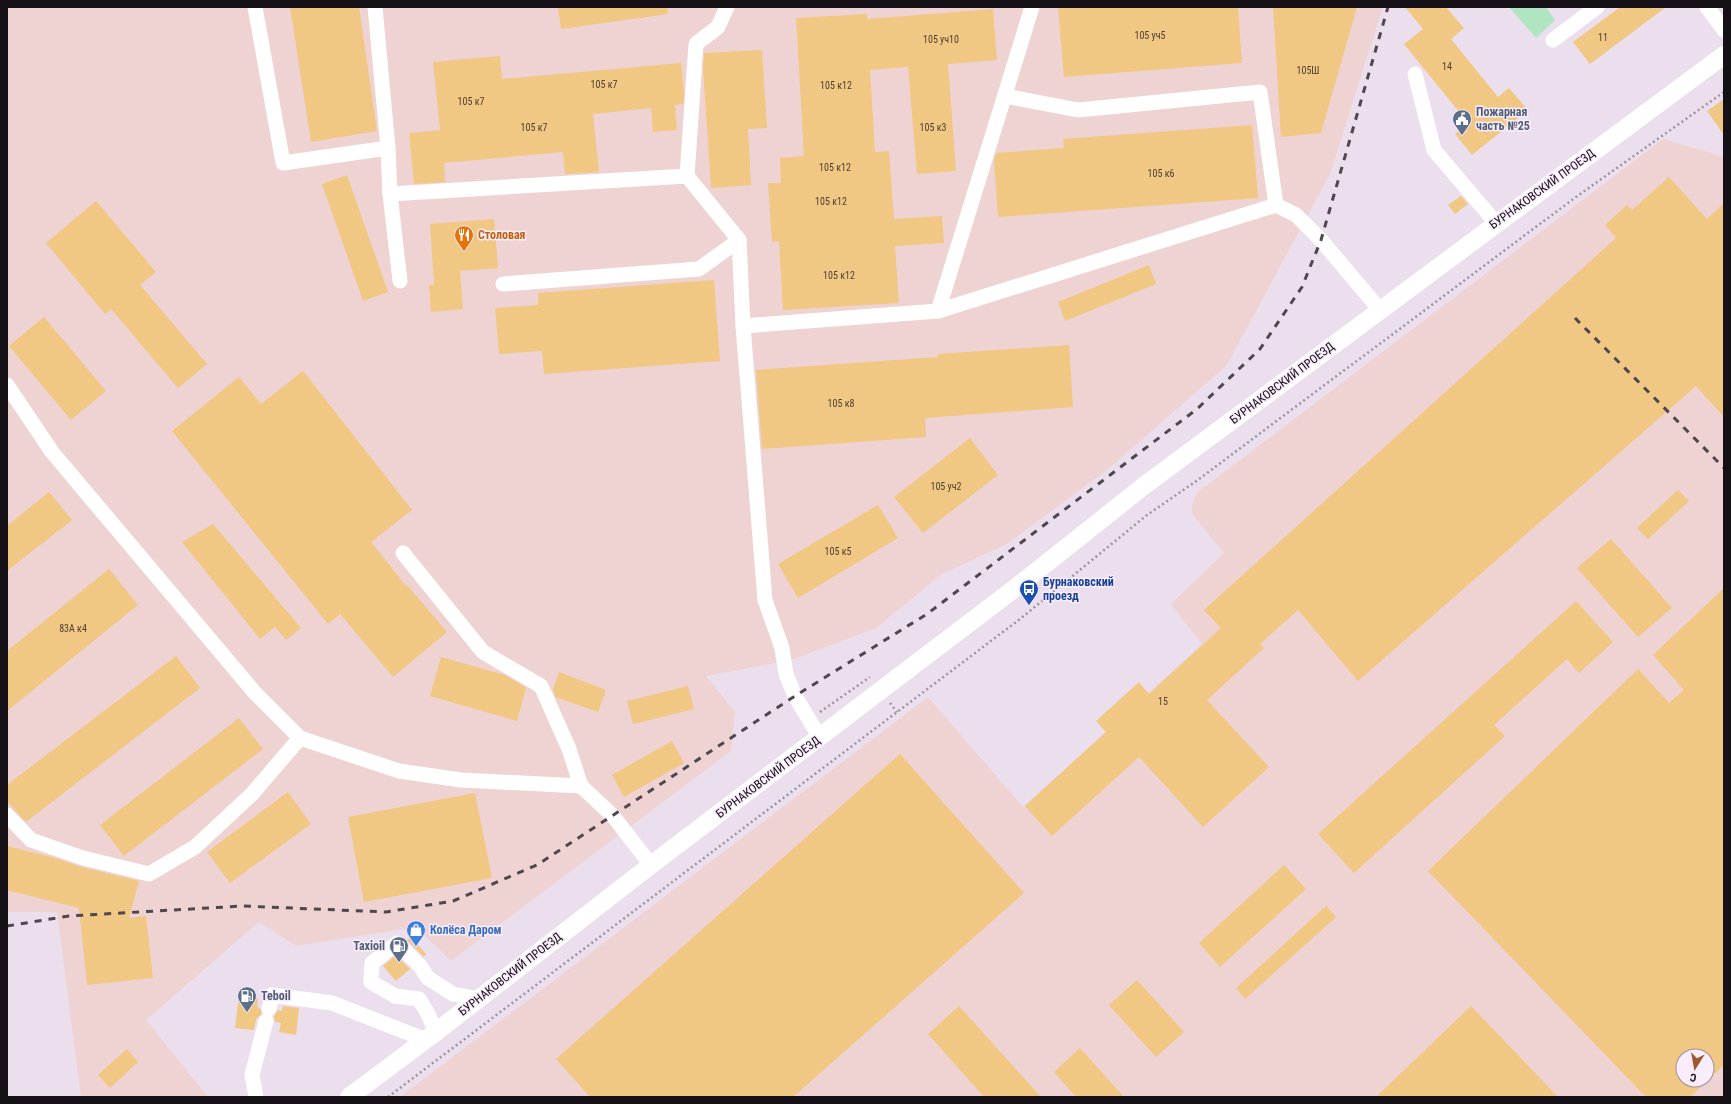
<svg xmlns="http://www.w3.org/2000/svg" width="1731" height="1104" viewBox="0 0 1731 1104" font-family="'Roboto Condensed',sans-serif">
<rect width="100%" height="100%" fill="#ecdfed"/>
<!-- industrial -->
<g fill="#eed3d2" fill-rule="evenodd">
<polygon points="7,7 1383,7 1330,174 1227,365 1107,470 1007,544 942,574 876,628 792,660 706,676 735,712 731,751 451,961 416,927 296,946 259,922 146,1020 208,1097 81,1097 57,912 7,912"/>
<path d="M1663 139 1724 157V1097H400L928 697 1023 807 1202 644 1171 604 1224 553 1192 514V505L1198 492ZM1683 1056H1707V1080H1683Z"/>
</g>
<!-- green -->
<polygon fill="#afe5c0" points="1509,7 1546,7 1555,20 1536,38"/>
<!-- building -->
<g fill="#f0c783" fill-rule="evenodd">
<polygon points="290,7 359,7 377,131 311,142"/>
<polygon points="558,7 667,7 668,14 561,29"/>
<polygon points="1058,7 1238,7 1242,63 1064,77"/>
<polygon points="1273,7 1357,7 1321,133 1281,137"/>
<polygon points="1405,7 1446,7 1464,28 1451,39 1498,97 1509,88 1528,110 1472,155 1455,134 1468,123 1404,44 1423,29"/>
<polygon points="1620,7 1666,7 1590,64 1573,42"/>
<polygon points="993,9 997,60 948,64 956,171 917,174 908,67 870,70 875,152 889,151 894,219 942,216 944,243 895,246 899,303 783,310 779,241 772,242 768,183 781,183 780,158 804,156 796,18 867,14 867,19"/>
<polygon points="762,50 767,128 748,129 751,185 711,188 703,68 704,53"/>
<polygon points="500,56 502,79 681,63 684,93 683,104 675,105 677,130 653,132 651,108 593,114 599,172 565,174 563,152 444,163 445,182 414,184 409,133 440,130 433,62"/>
<polygon points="1724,99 1724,135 1707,111"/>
<polygon points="1252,125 1258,198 998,217 994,161 996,153 1064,148 1063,139"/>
<polygon points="347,175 388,292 363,301 322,184"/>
<polygon points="1669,177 1707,219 1724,203 1724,417 1696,386 1358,681 1298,610 1260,644 1264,648 1207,700 1269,767 1203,827 1139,757 1052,836 1025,806 1106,732 1096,721 1139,682 1149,694 1221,628 1204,610 1616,238 1605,225 1627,205 1632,210"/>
<polygon points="1461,196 1468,204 1455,214 1448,205"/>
<polygon points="96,201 156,272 140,285 207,364 178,388 111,309 105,314 46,243"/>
<polygon points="494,219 498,268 460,271 463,309 431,312 429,285 434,285 430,224"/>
<polygon points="1149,265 1156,284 1065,321 1058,302"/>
<polygon points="714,280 720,361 544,374 542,351 499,354 495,308 538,305 538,293"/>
<polygon points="44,317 106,391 71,420 9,346"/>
<polygon points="1069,345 1073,407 925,418 926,437 762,449 756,370 938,357 938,354"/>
<polygon points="303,371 412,510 371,542 406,586 407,585 447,632 393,677 340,614 328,624 172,431 239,377 261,404"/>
<polygon points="970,438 998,475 923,533 894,497"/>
<polygon points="1678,490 1689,501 1648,539 1637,528"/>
<polygon points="49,492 72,520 7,571 7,526"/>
<polygon points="878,505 898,538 798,598 778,564"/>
<polygon points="213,524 301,628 286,640 275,627 260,639 182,542"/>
<polygon points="1611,539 1672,608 1638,637 1577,568"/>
<polygon points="109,569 138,605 7,711 7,651"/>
<path d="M1724 588V1065L1690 1097H1646L1428 871 1638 669 1669 703 1684 690 1653 655ZM1683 1056H1707V1080H1683Z"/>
<polygon points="1576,601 1613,642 1579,673 1567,659 1494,725 1505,736 1354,873 1318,834"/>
<polygon points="176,656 200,688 26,822 7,801 7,785"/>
<polygon points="441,657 505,675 526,688 517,721 430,696"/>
<polygon points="559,672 606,690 598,712 556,697 553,690"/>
<polygon points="688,686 694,709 633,724 627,701"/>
<polygon points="239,718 263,749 124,856 100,825"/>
<polygon points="672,741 684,763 624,797 612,775"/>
<polygon points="900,754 1024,893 793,1097 590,1097 556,1059"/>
<polygon points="288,792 311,824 230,883 207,852"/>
<polygon points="475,793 492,878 364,902 348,817"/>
<polygon points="7,846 55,858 81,867 139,881 129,918 146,916 153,978 87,985 79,908 7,890"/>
<polygon points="1284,865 1306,889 1220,967 1199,943"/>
<polygon points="1326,906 1336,917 1245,999 1236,988"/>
<polygon points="411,937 426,954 424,957 407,940"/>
<polygon points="396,955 410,969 396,981 383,966"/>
<polygon points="1137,980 1184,1032 1156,1057 1109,1005"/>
<polygon points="239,995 258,998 257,1007 260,1008 262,1014 256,1019 254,1030 235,1028"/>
<polygon points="283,1006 299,1008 296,1035 279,1032 281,1023 275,1022 274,1016 278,1010 282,1011"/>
<polygon points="959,1006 1041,1097 984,1097 928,1034"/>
<polygon points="1471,1006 1558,1097 1376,1097"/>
<polygon points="1080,1048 1124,1097 1076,1097 1054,1072"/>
<polygon points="127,1049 138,1062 110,1088 98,1075"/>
</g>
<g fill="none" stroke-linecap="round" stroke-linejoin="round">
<!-- path -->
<g stroke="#9d939d" stroke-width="2.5" stroke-dasharray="2 3" stroke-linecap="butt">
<polyline points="890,703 897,712"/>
<polyline points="820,712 870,677"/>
<polyline points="388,1097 1020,619 1147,515 1195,482 1576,197 1724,92"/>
</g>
<!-- minor -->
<g stroke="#fff" stroke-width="15">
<polyline points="255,7 283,163 388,148"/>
<polyline points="375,7 388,148 390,194 687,176"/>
<polyline points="727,7 718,27 696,44 687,176 739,240 743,326 938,311 1032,7"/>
<polyline points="1707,7 1724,30"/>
<polyline points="1553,40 1597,7"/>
<polyline points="1415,74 1434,150 1496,223"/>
<polyline points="390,194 400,281"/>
<polyline points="1276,205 1296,215 1321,240 1380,310"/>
<polyline points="503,284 699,269 739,240"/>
<polyline points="938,311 1276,205 1260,92 1078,110 1005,96"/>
<polyline points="743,326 765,600 782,648 786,674 795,696 820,738"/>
<polyline points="7,385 52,452 255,693 300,738 399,771 461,780 581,786 613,816 651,865"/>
<polyline points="403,553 483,652 541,686 569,749 581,786"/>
<polyline points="7,815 31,840 83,858 149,874 195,847 251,795 300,738"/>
<polyline points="269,1009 272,995 332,1003 426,1040"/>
<polyline points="436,1032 427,1012 419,999 395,996 371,982 372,963 397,943 420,966 428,978 453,994 479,999"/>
<polyline points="256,1097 252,1075 266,1021"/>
</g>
<!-- major -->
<polyline stroke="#fff" stroke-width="18" points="349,1097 436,1032 651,865 1014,589 1145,485 1724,55"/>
<!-- rail -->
<g stroke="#4e474e" stroke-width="3" stroke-dasharray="7 7" stroke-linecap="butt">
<polyline points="1575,318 1724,468"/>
<polyline points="7,926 69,916 243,906 386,912 453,901 537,865 795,696 927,614 1197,409 1260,349 1302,287 1321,240 1388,7"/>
</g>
</g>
<!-- icons -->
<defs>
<symbol id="civic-pin" viewBox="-11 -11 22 30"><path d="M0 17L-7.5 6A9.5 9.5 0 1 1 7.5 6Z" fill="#5c6f8a" stroke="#f9ecfb"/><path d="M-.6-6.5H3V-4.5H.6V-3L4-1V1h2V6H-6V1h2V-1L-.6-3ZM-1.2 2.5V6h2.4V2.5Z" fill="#fff"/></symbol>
<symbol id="restaurant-pin" viewBox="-11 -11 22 30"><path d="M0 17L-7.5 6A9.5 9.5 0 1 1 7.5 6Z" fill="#e8710a" stroke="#f9ecfb"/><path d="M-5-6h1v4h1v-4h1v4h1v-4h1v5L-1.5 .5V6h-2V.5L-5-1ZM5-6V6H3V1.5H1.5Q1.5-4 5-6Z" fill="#fff"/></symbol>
<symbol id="bus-pin" viewBox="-11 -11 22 30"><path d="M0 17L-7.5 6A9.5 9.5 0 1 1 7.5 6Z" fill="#1a4fb4" stroke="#f9ecfb"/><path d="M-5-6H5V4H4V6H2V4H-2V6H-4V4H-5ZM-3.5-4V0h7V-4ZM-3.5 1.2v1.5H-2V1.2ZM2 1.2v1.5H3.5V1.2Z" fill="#fff"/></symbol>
<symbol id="shop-pin" viewBox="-11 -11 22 30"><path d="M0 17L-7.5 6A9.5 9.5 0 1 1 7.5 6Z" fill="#3f7fe0" stroke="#f9ecfb"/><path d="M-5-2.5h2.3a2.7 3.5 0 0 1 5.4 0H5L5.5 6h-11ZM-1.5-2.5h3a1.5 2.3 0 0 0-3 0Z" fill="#fff"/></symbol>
<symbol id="fuel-pin" viewBox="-11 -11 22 30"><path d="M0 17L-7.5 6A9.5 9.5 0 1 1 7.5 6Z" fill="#5c6f8a" stroke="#f9ecfb"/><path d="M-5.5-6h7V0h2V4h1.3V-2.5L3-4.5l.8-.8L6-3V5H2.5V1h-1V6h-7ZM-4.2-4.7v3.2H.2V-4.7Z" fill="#fff"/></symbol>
</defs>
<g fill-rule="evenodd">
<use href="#civic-pin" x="1451" y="108" width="22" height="30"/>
<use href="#restaurant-pin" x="453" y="224" width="22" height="30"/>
<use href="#bus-pin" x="1018" y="578" width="22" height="30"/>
<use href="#shop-pin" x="405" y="919" width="22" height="30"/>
<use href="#fuel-pin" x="388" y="935" width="22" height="30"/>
<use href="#fuel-pin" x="236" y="985" width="22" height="30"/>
</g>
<g text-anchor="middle" stroke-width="3" stroke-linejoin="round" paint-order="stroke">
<!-- number labels -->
<g font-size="10" fill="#4c3e31">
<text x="1150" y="39">105 уч5</text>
<text x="1603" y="41">11</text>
<text x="941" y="43">105 уч10</text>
<text x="1447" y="70">14</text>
<text x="1308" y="74">105Ш</text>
<text x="604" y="88">105 к7</text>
<text x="836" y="89">105 к12</text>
<text x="471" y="105">105 к7</text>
<text x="534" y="131">105 к7</text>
<text x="933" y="131">105 к3</text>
<text x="835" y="171">105 к12</text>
<text x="1161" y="177">105 к6</text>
<text x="831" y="205">105 к12</text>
<text x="839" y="279">105 к12</text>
<text x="841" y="407">105 к8</text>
<text x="946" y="490">105 уч2</text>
<text x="838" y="555">105 к5</text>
<text x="73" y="632">83А к4</text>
<text x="1163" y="705">15</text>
</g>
<!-- service labels -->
<g font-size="12" font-weight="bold" fill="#4e5e75" stroke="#f9ecfb" text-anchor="start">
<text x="1476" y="116">Пожарная<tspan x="1476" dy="14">часть №25</tspan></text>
<text x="385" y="950" text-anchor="end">Taxioil</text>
<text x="261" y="1000">Teboil</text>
</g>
<!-- street labels -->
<g font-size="12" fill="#161116" stroke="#f9ecfb">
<text transform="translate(1542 189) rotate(-36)" y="4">БУРНАКОВСКИЙ ПРОЕЗД</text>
<text transform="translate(1282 383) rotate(-37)" y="4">БУРНАКОВСКИЙ ПРОЕЗД</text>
<text transform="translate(768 777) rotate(-37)" y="4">БУРНАКОВСКИЙ ПРОЕЗД</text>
<text transform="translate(510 974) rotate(-38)" y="4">БУРНАКОВСКИЙ ПРОЕЗД</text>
</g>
<!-- food labels -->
<g font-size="12" font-weight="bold" fill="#c56008" stroke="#f9ecfb" text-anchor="start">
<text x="478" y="239">Столовая</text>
</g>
<!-- transit labels -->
<g font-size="12" font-weight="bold" fill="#164399" stroke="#f9ecfb" text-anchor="start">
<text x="1043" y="586">Бурнаковский<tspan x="1043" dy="14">проезд</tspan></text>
</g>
<!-- shop labels -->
<g font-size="12" font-weight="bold" fill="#366cbe" stroke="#f9ecfb" text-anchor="start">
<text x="430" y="934">Колёса Даром</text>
</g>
</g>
<!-- border -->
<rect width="1731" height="1104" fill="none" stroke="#161116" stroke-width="16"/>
<!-- north arrow -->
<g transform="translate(1695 1068) rotate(191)"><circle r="19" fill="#f9ecfb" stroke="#9e949f"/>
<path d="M0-3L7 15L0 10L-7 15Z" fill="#9e592c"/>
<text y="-6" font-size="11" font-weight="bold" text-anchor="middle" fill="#161116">С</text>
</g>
</svg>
